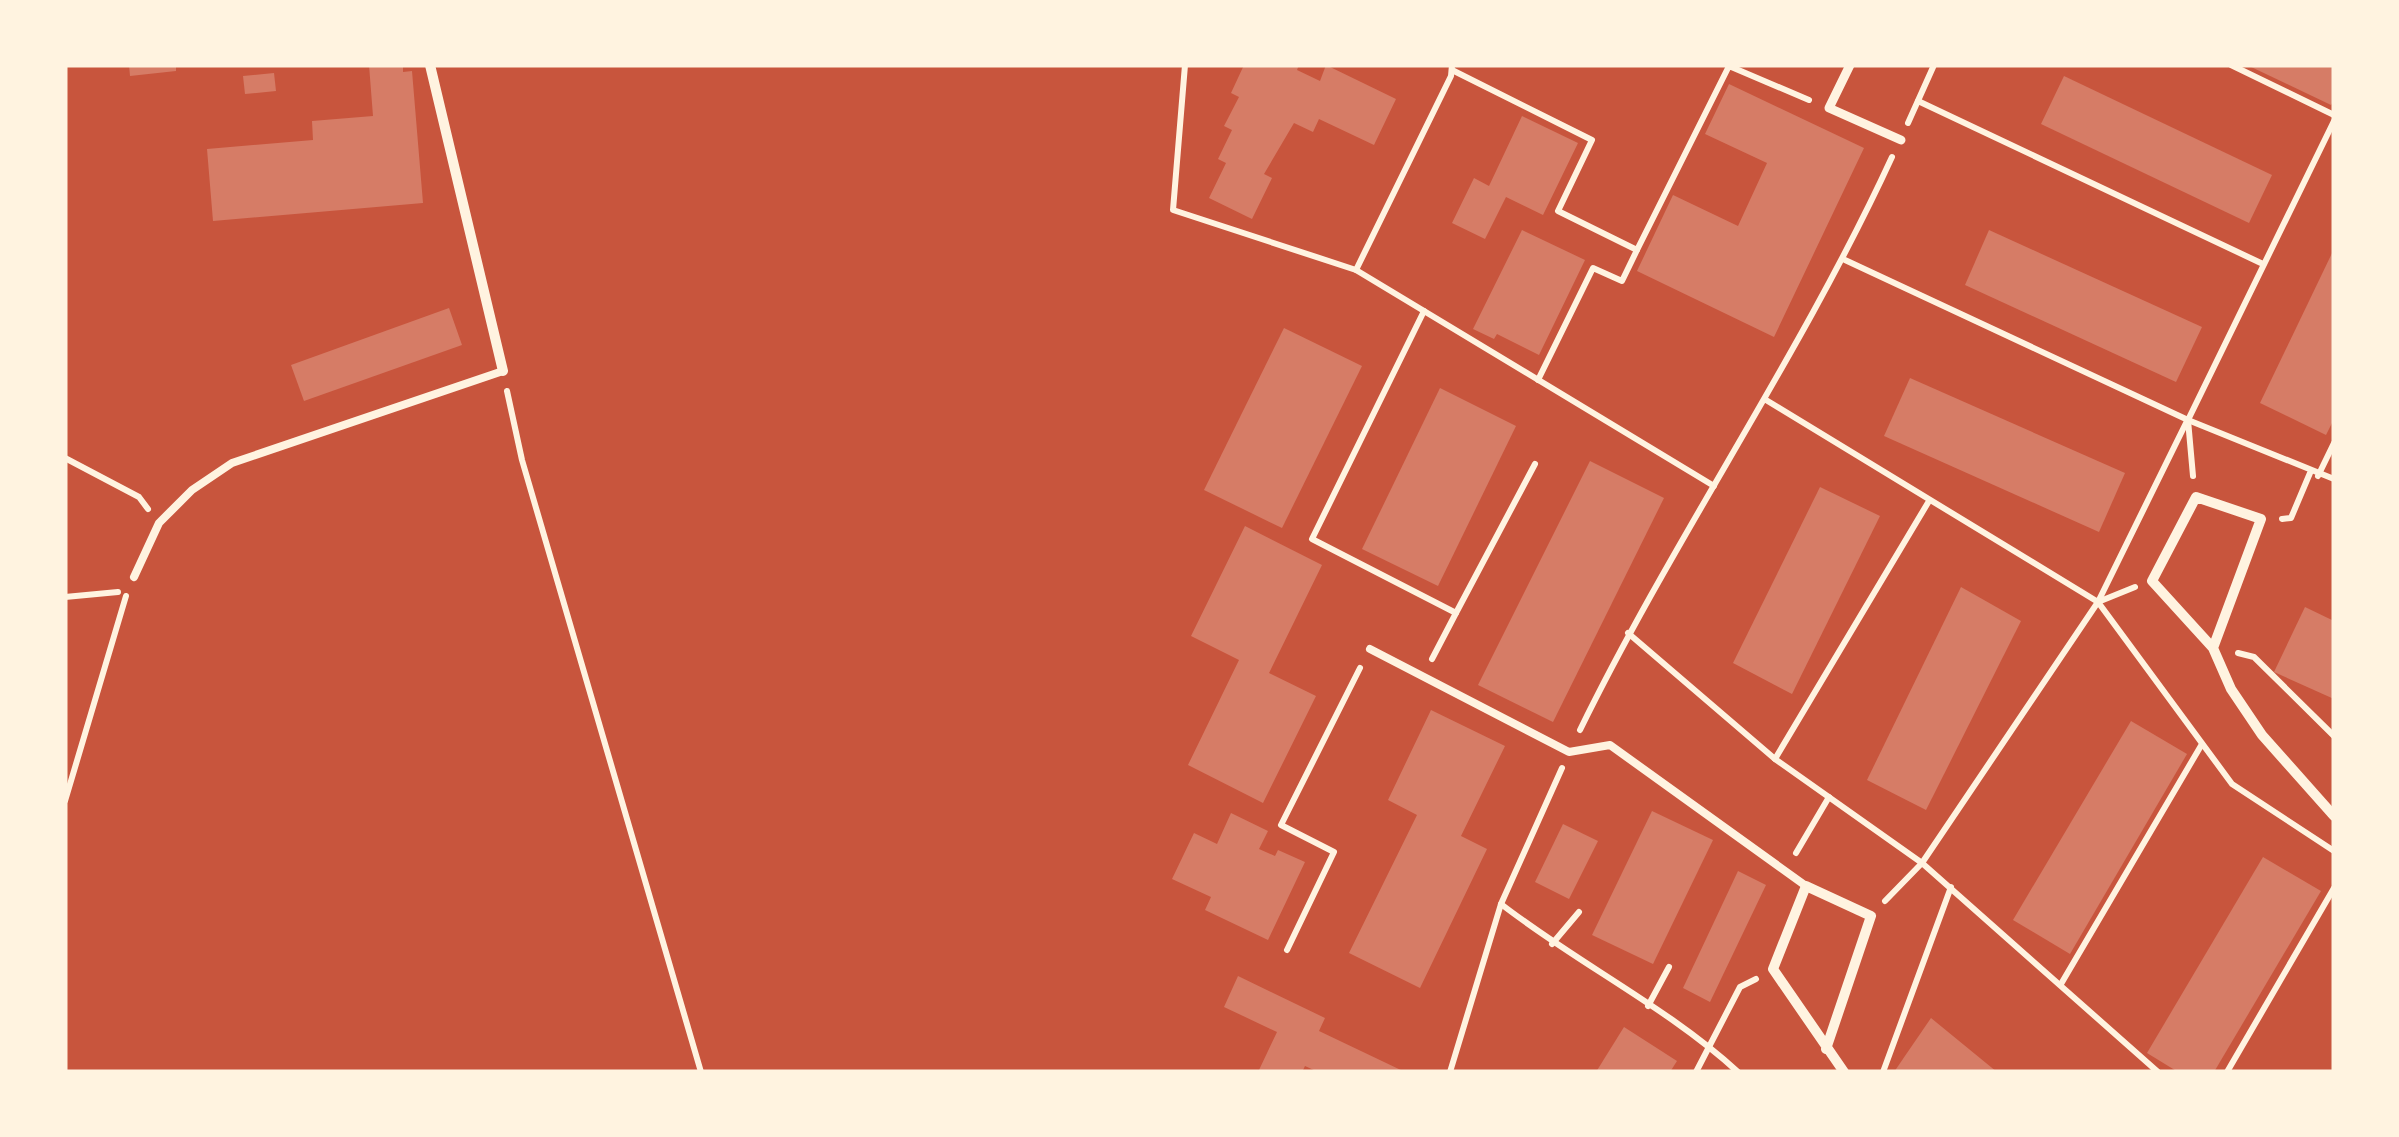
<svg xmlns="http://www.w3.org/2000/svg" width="2399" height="1137" viewBox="0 0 2399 1137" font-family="Lato,sans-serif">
<rect width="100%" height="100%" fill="#c8553d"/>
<!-- building -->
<g fill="#d67c66">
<polygon points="129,65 176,65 176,71 130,76"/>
<polygon points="369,65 403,65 403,72 412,71 423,203 213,221 207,149 313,140 312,121 373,116"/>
<polygon points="1244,65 1299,65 1297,70 1320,81 1326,65 1396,99 1374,145 1319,119 1313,132 1294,123 1264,174 1272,178 1252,219 1209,198 1226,163 1218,159 1232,130 1224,126 1239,97 1231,93"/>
<polygon points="2247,65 2334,65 2334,100 2331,105"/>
<polygon points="274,73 276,91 245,94 243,76"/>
<polygon points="2064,76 2272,175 2249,223 2041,124"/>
<polygon points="1729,84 1864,148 1774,337 1637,271 1673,195 1738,226 1767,163 1705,134"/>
<polygon points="1522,116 1578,143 1543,215 1506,197 1485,239 1452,223 1474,178 1489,186"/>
<polygon points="1522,230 1585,260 1539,355 1497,334 1494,339 1473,329"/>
<polygon points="1989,230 2202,327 2176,382 1965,285"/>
<polygon points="2334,249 2334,419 2326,435 2260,403"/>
<polygon points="449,308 462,345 304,401 291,365"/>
<polygon points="1284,328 1362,366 1282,528 1204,490"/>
<polygon points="1910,378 2125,473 2099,532 1884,436"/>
<polygon points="1440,388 1516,426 1438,586 1362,549"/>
<polygon points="1590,461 1664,498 1553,722 1478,685"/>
<polygon points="1820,487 1880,516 1792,694 1733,663"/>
<polygon points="1245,526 1322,565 1269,673 1316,696 1263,803 1188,765 1239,660 1191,636"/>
<polygon points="1961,587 2021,621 1926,810 1867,780"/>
<polygon points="2305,607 2334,621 2334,699 2274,672"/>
<polygon points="1431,710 1505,746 1461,836 1487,849 1420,988 1349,953 1417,815 1388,800"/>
<polygon points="2131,721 2187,754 2070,954 2013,920"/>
<polygon points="1652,811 1713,840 1653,964 1592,935"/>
<polygon points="1231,813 1268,831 1259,849 1275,856 1278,850 1305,862 1268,940 1205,910 1211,897 1172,879 1194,833 1217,844"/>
<polygon points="1563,824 1598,841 1569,899 1535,882"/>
<polygon points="2263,857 2321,891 2214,1072 2178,1072 2147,1053"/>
<polygon points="1738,871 1766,885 1710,1002 1683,988"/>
<polygon points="1238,976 1325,1018 1319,1031 1405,1072 1318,1072 1305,1066 1302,1072 1259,1070 1277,1032 1224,1007"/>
<polygon points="1931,1018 1997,1072 1894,1072"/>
<polygon points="1624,1027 1677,1061 1670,1072 1596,1072"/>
</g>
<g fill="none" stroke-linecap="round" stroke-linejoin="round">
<!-- path -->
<g stroke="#fff3e0" stroke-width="6">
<polyline points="1185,65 1173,210 1356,270 1714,486"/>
<polyline points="2231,65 2334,115"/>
<polyline points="1452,70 1592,140 1558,211 1637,250 1729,66 1809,100"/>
<polyline points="1918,101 2263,264"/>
<polyline points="1908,123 1934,65"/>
<polyline points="1845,260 2188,420 2334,479"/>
<polyline points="1356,270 1451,76 1452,65"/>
<polyline points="1424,311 1312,539 1456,613 1432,659"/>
<polyline points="1538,380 1593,268 1622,281 1637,250"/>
<polyline points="507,391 522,460 701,1072"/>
<polyline points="1766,400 2098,602 2232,784 2334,851"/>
<polyline points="65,458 139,497 148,509"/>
<polyline points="2193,476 2188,420 2334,121"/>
<polyline points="2318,476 2334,443"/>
<polyline points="2282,519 2291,518 2310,473"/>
<polyline points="65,597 118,592"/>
<polyline points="2098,602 2187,421"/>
<polyline points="1456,613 1535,464"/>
<polyline points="1628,633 1775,759 1922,863 2158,1072"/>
<polyline points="2238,653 2254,657 2334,736"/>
<path d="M1580 730C1676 534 1801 355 1892 157"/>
<polyline points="1775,759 1929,501"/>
<polyline points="65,801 126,596"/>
<polyline points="1796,853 1829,797"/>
<polyline points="1885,901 1922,863 2098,602 2135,587"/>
<path d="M1501 904C1577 963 1667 1007 1738 1072"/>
<polyline points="1552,944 1579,912"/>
<polyline points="1287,950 1334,852 1281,825 1360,668"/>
<polyline points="2061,984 2202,744"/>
<polyline points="1648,1006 1669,967"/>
<polyline points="1450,1072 1501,904 1562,768"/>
<polyline points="1696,1072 1740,987 1756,979"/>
<polyline points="1883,1072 1951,887"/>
<polyline points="2227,1072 2334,888"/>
</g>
<!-- service -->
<g stroke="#fff3e0" stroke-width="8">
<polyline points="134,577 159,523 192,490 232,463 503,371"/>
<polyline points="1370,649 1569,752 1610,745 1806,886"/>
</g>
<!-- pedestrian -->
<polyline stroke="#fff3e0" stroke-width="9" points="1850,65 1829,108 1901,140"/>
<!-- minor -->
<g stroke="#fff3e0" stroke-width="10">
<polyline points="430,65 503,371"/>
<polyline points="2213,648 2261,519 2196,497 2152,581 2213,648 2231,689 2262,735 2334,816"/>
<polyline points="1826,1049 1871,916 1806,886 1773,969 1844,1072"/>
</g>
</g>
<!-- border -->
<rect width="2399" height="1137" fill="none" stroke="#fff3e0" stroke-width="135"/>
</svg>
